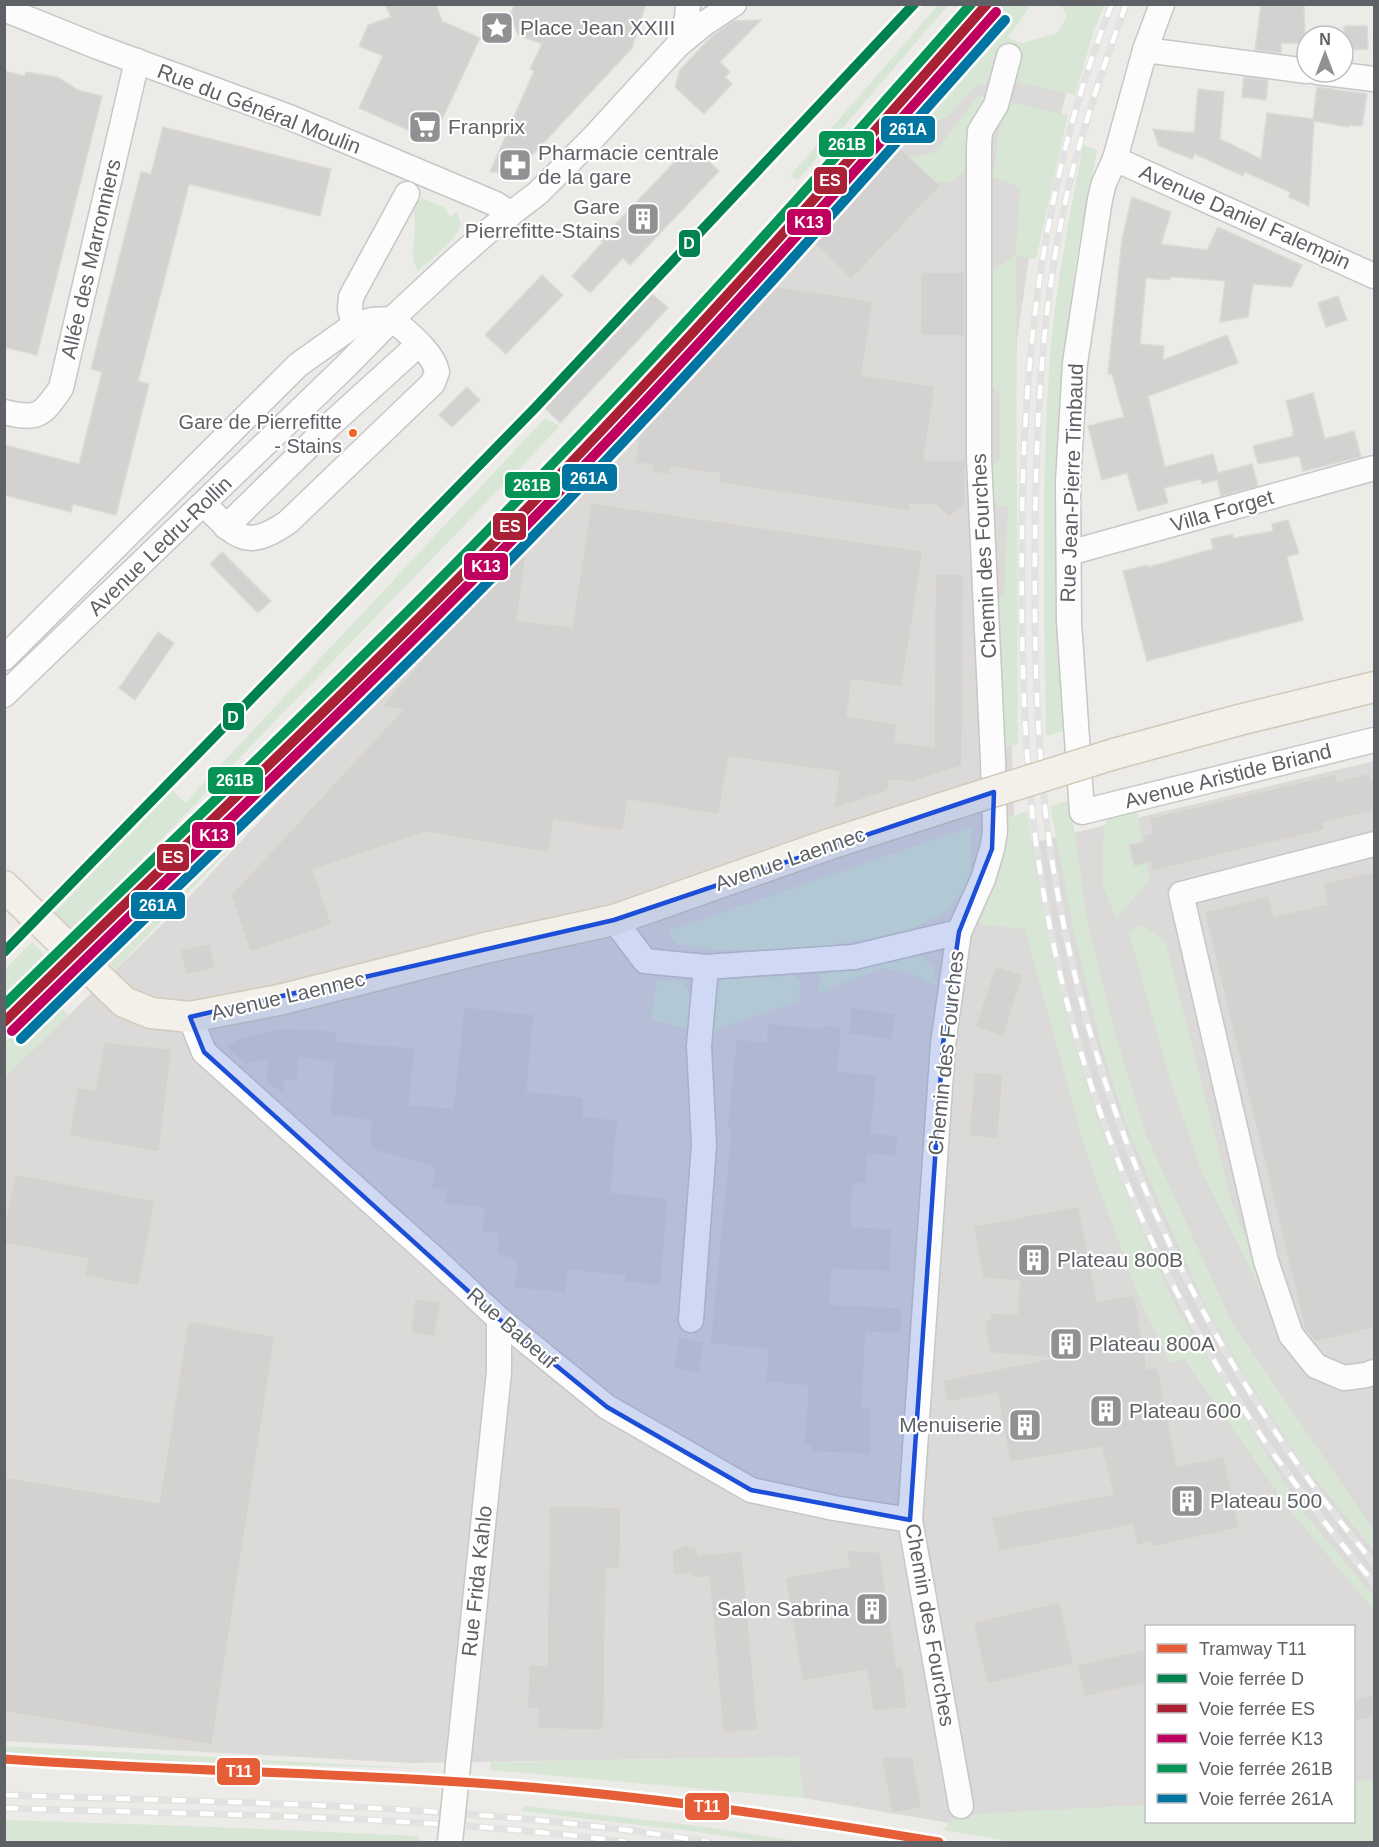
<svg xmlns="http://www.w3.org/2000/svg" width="1379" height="1847" viewBox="0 0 1379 1847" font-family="Arial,sans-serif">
<rect width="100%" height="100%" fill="#ecebe8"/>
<!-- industrial -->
<path fill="#dcdad8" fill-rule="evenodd" d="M952 69 1071 74 1034 223 1017 340 1010 687 1015 847 1374 761V1842H1085L1014 1834 803 1798 798 1757 409 1763 5 1741V1077L177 910 799 241ZM1146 1626H1354V1822H1146Z"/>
<!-- green -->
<g fill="#d8e7d5">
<polygon points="938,5 948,5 798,180 790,176"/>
<polygon points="1003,5 1031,5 1008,38 1022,43 1057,33 1067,16 1061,5 1104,5 1094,30 1075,95 1016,82 994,80 975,87 948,116 905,135 885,131"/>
<polygon points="990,95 973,163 952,182 925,181 908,159 936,152 978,96"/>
<polygon points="1003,101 1068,115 1036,259 1016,256 1018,744 991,753 989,602 1004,595 1008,507 989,504 991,465 1000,460 1000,395 989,381 989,274 1016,255 1020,187 993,177"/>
<path d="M1083 145 1097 150 1076 260 1059 411 1064 731 1046 736C1044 614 1041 491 1049 369 1054 294 1069 219 1083 145Z"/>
<path d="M422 198 444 207 450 217 456 212C459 217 461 221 460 227 457 239 428 262 418 271 406 254 420 228 413 208Z"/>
<polygon points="545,418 560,426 73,931 53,914 172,789 185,803"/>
<polygon points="566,492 116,969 93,955"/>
<polygon points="1070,800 1087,921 1114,1030 1146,1135 1232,1323 1374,1531 1374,1551 1302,1463 1246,1377 1207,1309 1161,1206 1128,1130 1102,1048 1074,933 1050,806"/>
<polygon points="1136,809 1150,880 1116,918 1103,886 1103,844 1106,820"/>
<polygon points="1027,811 1035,866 1054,964 1072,1039 1099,1124 1135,1215 1176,1307 1243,1416 1300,1508 1374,1597 1374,1610 1293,1514 1184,1359 1170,1363 1140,1300 1097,1182 1083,1141 1025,929 979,924 1002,867 1006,818"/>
<polygon points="971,827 971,880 946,912 908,931 806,950 720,950 677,944 669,936 671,930"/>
<polygon points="1140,925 1165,940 1232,1204 1283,1334 1202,1172 1170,1079 1129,932"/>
<polygon points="32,942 45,955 5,995 5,969"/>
<path d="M903 956C932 956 931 960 938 986L912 974 882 968 819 993 820 975 833 970Z"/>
<polygon points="793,975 800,982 799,1001 709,1032 711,984 723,980"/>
<polygon points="657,979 682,981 691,996 688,1030 651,1019"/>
<polygon points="50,998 69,1015 5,1077 5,1042"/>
<polygon points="5,1746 430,1769 69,1758 5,1753"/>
<polygon points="799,1757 803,1798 490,1770 490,1762"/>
<polygon points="1374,1779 1374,1842 1013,1842 943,1830 956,1815 1146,1805 1146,1822 1354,1822 1354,1782"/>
<polygon points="526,1806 699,1826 802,1842 763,1842 698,1832 521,1811"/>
<polygon points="5,1820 190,1826 418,1836 420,1842 5,1842"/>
</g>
<!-- building -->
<g fill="#d3d2d1" stroke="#dcdad7" stroke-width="1.5">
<polygon points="385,4 436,4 442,21 480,38 437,130 423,137 359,108 383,56 359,46 368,25 391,17"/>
<polygon points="515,4 646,4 632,48 536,151 515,170 505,172 490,172 534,71 530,69 542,44 518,35 510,15"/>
<polygon points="1261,4 1304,4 1305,43 1281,43 1281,53 1255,50"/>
<polygon points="761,20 720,62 730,72 725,77 732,84 704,114 675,87 680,70 712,36 734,21"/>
<polygon points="1344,26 1367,26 1368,49 1344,50"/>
<polygon points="4,71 25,76 26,72 57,77 78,90 102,96 37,355 4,347"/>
<polygon points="1244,77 1268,80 1266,100 1242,97"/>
<polygon points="1317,87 1367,94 1362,126 1349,125 1348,127 1314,121 1309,206 1289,197 1290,192 1245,172 1243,176 1195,154 1192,159 1159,146 1153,129 1194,133 1198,89 1224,92 1220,139 1261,159 1267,113 1313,119"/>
<polygon points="163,127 331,169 320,216 189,184 138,381 149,384 116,515 73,504 71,512 4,495 4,445 79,464 102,372 91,369 141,172 151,174"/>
<polygon points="895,144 940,186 851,280 808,237"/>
<polygon points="691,145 719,171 630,265 623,258 590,293 572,276 603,242 600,240"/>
<polygon points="1132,197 1171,212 1161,244 1207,250 1218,227 1302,265 1291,287 1253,284 1248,317 1220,322 1225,281 1175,277 1170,277 1170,280 1146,278 1140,344 1164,346 1163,360 1227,335 1238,363 1148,396 1165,467 1213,454 1218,473 1252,464 1258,486 1221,496 1217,480 1202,484 1201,479 1164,488 1168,503 1138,511 1127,473 1102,480 1088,426 1124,417 1112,374 1108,374 1122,239"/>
<polygon points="921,272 965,272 965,336 920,336"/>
<polygon points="542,275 563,295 506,354 485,335"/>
<polygon points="767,285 873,301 862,375 935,386 924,460 965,460 965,505 949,517 936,505 910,504 909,511 718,483 720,474 671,467 670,475 652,472 652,465 635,463 641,420"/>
<polygon points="652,294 668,308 560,423 544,407"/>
<polygon points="1338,296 1347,320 1326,327 1318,303"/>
<polygon points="467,387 480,400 452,427 439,415"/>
<polygon points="1313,393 1325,439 1354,431 1361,457 1303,471 1299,456 1258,464 1253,446 1293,436 1292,432 1294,432 1286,401"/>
<polygon points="591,503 923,551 902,687 852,680 847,716 897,724 895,742 934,747 935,574 964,574 962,766 913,782 889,780 888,791 833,809 839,772 729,757 719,815 628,800 623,831 554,820 549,853 426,832 313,870 332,925 250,952 231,895 402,710 381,707 529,535 517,620 572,627"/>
<polygon points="1288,520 1299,553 1287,557 1303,620 1147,661 1123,571 1148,565 1149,567 1213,549 1211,539 1232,534 1234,538 1273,531 1272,524"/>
<polygon points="222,552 271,601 258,613 210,564"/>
<polygon points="158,632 174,643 135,700 119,688"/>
<polygon points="1370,773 1372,781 1374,781 1374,811 1323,823 1325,830 1152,871 1150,862 1134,866 1129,845 1145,841 1143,835 1152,833 1149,818 1335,774 1337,781"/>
<polygon points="1374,872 1374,1328 1315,1342 1305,1330 1204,912 1269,896 1274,916 1327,904 1323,883"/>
<polygon points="210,943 216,968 186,975 180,950"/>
<polygon points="995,966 1023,975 1003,1037 975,1027"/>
<polygon points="464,1007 534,1014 527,1091 584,1097 583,1116 618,1120 611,1192 668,1198 661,1286 625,1282 625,1276 568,1270 566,1293 514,1288 517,1261 497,1254 498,1234 482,1232 484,1208 444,1204 446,1190 432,1189 434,1167 370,1149 371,1121 330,1115 334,1062 299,1058 297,1081 285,1080 283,1095 266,1081 268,1060 245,1065 225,1046 239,1038 283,1028 337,1031 336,1041 415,1048 409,1105 453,1108"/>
<polygon points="851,1007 896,1013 892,1040 848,1034"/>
<polygon points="768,1023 822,1029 823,1025 842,1027 838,1071 877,1075 871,1133 898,1135 896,1157 868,1154 866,1184 853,1183 851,1226 892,1229 890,1272 832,1269 830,1304 903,1308 901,1334 866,1332 862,1408 871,1408 871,1454 810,1452 810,1445 804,1444 808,1386 765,1382 768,1350 710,1344 731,1128 727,1128 736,1039 766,1042"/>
<polygon points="104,1042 172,1049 159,1152 69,1136 77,1087 95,1090"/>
<polygon points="974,1072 1003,1074 998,1139 969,1136"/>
<polygon points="15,1174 155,1201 139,1286 84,1276 88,1259 4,1243 4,1225"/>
<polygon points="1079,1206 1097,1301 1135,1295 1147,1369 1158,1367 1177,1466 1224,1456 1239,1528 1152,1547 1151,1542 1137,1546 1132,1525 999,1552 991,1517 1113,1494 1101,1447 1010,1462 997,1393 946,1402 943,1380 1052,1358 990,1353 984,1321 991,1319 989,1313 1017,1314 1019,1281 983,1278 973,1226"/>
<polygon points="415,1298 441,1302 435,1337 410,1333"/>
<polygon points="188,1321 275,1336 212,1745 4,1712 4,1477 159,1503"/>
<polygon points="678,1337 704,1342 699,1373 674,1369"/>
<polygon points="549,1506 621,1507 620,1569 606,1568 604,1730 538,1729 538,1709 527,1709 529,1665 547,1665"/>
<polygon points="690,1544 690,1548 697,1547 698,1555 742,1551 758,1730 723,1733 709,1577 693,1578 692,1573 673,1575 672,1550"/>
<polygon points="846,1550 880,1552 897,1667 903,1666 907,1708 873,1711 866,1670 802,1681 785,1577 849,1566"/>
<polygon points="1060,1602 1074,1664 987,1684 973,1622"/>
<polygon points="1146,1649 1146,1683 1084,1697 1077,1665"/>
<polygon points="1374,1694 1374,1717 1353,1722 1353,1700"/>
<polygon points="881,1757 913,1757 922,1808 892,1813"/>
</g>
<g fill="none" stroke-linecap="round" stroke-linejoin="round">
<defs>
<g id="minor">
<polyline points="1162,4 1145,50 1115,159 1104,183 1100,199 1075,363 1068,482 1069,622 1082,812 1374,740"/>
<polyline points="4,9 98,47 289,117 496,204 511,214"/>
<polyline points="678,45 687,18 688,4"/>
<polyline points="1145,50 1307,71"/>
<polyline points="1317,72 1374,79"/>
<polyline points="1115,159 1374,276"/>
<polyline points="354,325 350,309 351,297 407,194"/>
<path d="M4 412C38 420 42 416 61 388L137 61"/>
<path d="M204 504C236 536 245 552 288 522L433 383 437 372C434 353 407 332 392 319"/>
<polyline points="226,527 332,423 419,344"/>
<polyline points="1069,553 1374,468"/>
<polyline points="4,658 298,365 354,325 372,320 392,319"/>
<polyline points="4,695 345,367 392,319 452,263 487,232 538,193 592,139 678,45 705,23 734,4"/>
<polyline points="1374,844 1181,894 1266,1261 1291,1335 1316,1366 1344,1378 1366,1375 1374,1372"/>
<polyline points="614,920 645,961 706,967 854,957 959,932"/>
<polyline points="190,1017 204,1052 437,1261 499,1319 607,1407 751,1490 834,1508 910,1520"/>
<polyline points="691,1320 704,1145 699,1046 706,967"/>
<polyline points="458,1765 499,1372 499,1319"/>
<polyline points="961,1806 910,1520 943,1044 959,932 983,879 992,849 995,832 993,760 979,459 979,147 980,131 996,105 1009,56"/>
</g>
<g id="major">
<polyline points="1114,754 1239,720 1374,687"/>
<polyline points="4,886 124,1002 151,1013 190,1017 279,1000 485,948 614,920 830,844 967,800"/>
</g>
</defs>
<!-- minor casing -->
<use href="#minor" stroke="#c7c7c7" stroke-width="27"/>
<!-- major casing -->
<use href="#major" stroke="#d2cab9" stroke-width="33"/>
<!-- minor -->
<use href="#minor" stroke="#fcfcfc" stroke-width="24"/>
<!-- major -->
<use href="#major" stroke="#f2f0e9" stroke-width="30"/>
<defs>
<g id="rail">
<path d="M1112 4C1045 170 1024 346 1022 524 1021 619 1022 715 1032 810 1056 1034 1139 1257 1266 1443 1300 1492 1336 1538 1374 1583"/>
<path d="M1126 4C1102 70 1080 135 1065 203 1041 314 1036 428 1035 541 1034 643 1036 746 1050 847 1089 1112 1202 1359 1374 1563"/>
<path d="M4 1795C240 1803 476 1804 709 1842"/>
<path d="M4 1808C212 1815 420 1815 626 1842"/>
</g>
</defs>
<!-- rail casing -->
<use href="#rail" stroke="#e3e2e2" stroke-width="7"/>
<!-- rail -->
<use href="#rail" stroke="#fff" stroke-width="4.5" stroke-dasharray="14" stroke-linecap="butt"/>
<defs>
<polyline id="minor-bridge" points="450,1842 458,1765"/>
<polyline id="major-bridge" points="967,800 1114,754"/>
</defs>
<!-- minor-bridge casing -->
<use href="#minor-bridge" stroke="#c7c7c7" stroke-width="27" stroke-linecap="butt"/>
<!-- major-bridge casing -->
<use href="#major-bridge" stroke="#d2cab9" stroke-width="33" stroke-linecap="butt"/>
<!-- minor-bridge -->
<use href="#minor-bridge" stroke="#fcfcfc" stroke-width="24"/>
<!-- major-bridge -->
<use href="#major-bridge" stroke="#f2f0e9" stroke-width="30"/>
<defs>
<polyline id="rail-1" points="4,952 535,408 914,4"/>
<path id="rail-2" d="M4 1022C175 854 350 690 517 519 679 352 833 179 987 4"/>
<path id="rail-3" d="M12 1031C183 863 358 698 525 527 688 360 842 186 996 12"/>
<path id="rail-4" d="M4 1005C172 840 344 679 508 510 668 346 819 176 971 4"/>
<path id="rail-5" d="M21 1039C192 871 367 707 534 535 697 368 851 194 1005 20"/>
</defs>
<!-- rail-1 casing -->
<use href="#rail-1" stroke="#fff" stroke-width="15"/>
<!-- rail-2 casing -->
<use href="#rail-2" stroke="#fff" stroke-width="15"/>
<!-- rail-3 casing -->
<use href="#rail-3" stroke="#fff" stroke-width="15"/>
<!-- rail-4 casing -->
<use href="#rail-4" stroke="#fff" stroke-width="15"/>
<!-- rail-5 casing -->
<use href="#rail-5" stroke="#fff" stroke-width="15"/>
<!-- rail-1 -->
<use href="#rail-1" stroke="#00824e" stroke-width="10"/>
<!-- rail-2 -->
<use href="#rail-2" stroke="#aa2135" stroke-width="10"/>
<!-- rail-3 -->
<use href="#rail-3" stroke="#bf005f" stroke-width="10"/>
<!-- rail-4 -->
<use href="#rail-4" stroke="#069456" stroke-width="10"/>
<!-- rail-5 -->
<use href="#rail-5" stroke="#0075a1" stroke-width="10"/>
<defs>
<path id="tram-1" d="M4 1759C166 1771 328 1772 490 1784 641 1795 790 1817 939 1842"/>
</defs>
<!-- tram-1 casing -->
<use href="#tram-1" stroke="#fff" stroke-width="14"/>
<!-- tram-1 -->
<use href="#tram-1" stroke="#e65e37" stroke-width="9"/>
</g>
<!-- marked area -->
<path fill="#1d4ed8" fill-opacity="0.2" stroke="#1d4ed8" stroke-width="4.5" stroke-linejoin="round" d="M994 792 992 849 959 932 943 1044 910 1520 751 1490 607 1407 499 1319 204 1052 190 1017 614 920Z"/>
<!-- icons -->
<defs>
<symbol id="sight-square" viewBox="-11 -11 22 22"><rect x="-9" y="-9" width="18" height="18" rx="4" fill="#909193" stroke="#fff"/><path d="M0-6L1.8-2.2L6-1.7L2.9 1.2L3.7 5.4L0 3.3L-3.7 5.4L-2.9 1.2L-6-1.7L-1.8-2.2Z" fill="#fff"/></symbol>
<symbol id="supermarket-square" viewBox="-11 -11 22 22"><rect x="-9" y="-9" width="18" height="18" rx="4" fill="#909193" stroke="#fff"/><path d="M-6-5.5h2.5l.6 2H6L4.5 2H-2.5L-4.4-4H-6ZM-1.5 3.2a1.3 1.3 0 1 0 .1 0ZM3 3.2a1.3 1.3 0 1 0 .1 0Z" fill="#fff"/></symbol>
<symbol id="pharmacy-square" viewBox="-11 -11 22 22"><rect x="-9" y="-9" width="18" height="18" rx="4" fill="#909193" stroke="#fff"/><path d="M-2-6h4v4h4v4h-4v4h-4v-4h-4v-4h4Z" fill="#fff"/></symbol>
<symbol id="building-square" viewBox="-11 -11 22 22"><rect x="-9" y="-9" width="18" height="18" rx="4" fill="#909193" stroke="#fff"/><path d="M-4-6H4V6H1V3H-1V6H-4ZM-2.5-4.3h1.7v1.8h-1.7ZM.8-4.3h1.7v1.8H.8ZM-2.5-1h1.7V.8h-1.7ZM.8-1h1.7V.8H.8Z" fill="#fff"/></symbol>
</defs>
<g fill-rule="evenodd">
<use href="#sight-square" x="478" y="9" width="38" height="38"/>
<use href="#supermarket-square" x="406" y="108" width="38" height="38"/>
<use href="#pharmacy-square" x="496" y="146" width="38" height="38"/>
<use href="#building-square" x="624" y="200" width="38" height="38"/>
<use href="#building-square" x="1015" y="1241" width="38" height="38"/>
<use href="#building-square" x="1047" y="1325" width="38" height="38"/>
<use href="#building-square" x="1087" y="1392" width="38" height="38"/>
<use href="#building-square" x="1006" y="1406" width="38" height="38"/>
<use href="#building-square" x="1168" y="1482" width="38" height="38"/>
<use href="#building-square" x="853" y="1590" width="38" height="38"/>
</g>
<!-- markers -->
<circle fill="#f26522" stroke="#fff" stroke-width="2" cx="353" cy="433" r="5"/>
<g text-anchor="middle" stroke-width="4.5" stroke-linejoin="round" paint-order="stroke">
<!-- bus labels -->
<g font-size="20" fill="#5e6165" stroke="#fff" text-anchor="end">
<text x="342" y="429">Gare de Pierrefitte<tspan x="342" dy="24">- Stains</tspan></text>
</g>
<!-- poi labels -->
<g font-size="21" fill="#5e6165" stroke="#fff" text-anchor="start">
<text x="520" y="35">Place Jean XXIII</text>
<text x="448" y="134">Franprix</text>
<text x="538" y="160">Pharmacie centrale<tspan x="538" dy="24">de la gare</tspan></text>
<text x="620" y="214" text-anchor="end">Gare<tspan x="620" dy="24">Pierrefitte-Stains</tspan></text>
<text x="1057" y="1267">Plateau 800B</text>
<text x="1089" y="1351">Plateau 800A</text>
<text x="1129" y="1418">Plateau 600</text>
<text x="1002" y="1432" text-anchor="end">Menuiserie</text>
<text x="1210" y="1508">Plateau 500</text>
<text x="849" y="1616" text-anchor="end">Salon Sabrina</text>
</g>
<!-- street labels -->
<g font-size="21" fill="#5e6165" stroke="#fff">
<text transform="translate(259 109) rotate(21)" y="7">Rue du Général Moulin</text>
<text transform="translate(1245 217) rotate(24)" y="7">Avenue Daniel Falempin</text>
<text transform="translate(91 259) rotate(-77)" y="7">Allée des Marronniers</text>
<text transform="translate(1072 483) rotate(-88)" y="7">Rue Jean-Pierre Timbaud</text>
<text transform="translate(1222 511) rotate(-16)" y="7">Villa Forget</text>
<text transform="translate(160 546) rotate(-44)" y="7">Avenue Ledru-Rollin</text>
<text transform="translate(984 556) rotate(-93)" y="7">Chemin des Fourches</text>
<text transform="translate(1228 776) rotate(-14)" y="7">Avenue Aristide Briand</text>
<text transform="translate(790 859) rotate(-19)" y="7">Avenue Laennec</text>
<text transform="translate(288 996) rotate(-13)" y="7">Avenue Laennec</text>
<text transform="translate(946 1053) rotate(-84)" y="7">Chemin des Fourches</text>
<text transform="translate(512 1328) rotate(41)" y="7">Rue Babeuf</text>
<text transform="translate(477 1581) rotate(-84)" y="7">Rue Frida Kahlo</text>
<text transform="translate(930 1625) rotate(80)" y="7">Chemin des Fourches</text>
</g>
</g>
<g stroke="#fff" stroke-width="2">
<rect x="880" y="115" width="56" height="29" rx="6" fill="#0075a1"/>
<rect x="818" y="130" width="57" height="28" rx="6" fill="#069456"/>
<rect x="813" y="166" width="35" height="29" rx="6" fill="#aa2135"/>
<rect x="786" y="208" width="46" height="28" rx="6" fill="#bf005f"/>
<rect x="678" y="229" width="23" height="29" rx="6" fill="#00824e"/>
<rect x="561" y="463" width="57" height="29" rx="6" fill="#0075a1"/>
<rect x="504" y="471" width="57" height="28" rx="6" fill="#069456"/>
<rect x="492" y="512" width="35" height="29" rx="6" fill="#aa2135"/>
<rect x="463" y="552" width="46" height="29" rx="6" fill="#bf005f"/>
<rect x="222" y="702" width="23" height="29" rx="6" fill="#00824e"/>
<rect x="207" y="766" width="57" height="29" rx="6" fill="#069456"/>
<rect x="191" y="821" width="45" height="28" rx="6" fill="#bf005f"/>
<rect x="156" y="843" width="34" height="29" rx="6" fill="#aa2135"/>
<rect x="130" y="891" width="56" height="29" rx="6" fill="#0075a1"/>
<rect x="216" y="1757" width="45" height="29" rx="6" fill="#e65e37"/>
<rect x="684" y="1792" width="46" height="29" rx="6" fill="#e65e37"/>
</g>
<g font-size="16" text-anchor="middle" font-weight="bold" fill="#fff">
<text x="908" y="135">261A</text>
<text x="847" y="150">261B</text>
<text x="830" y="186">ES</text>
<text x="809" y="228">K13</text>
<text x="689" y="249">D</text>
<text x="589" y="484">261A</text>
<text x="532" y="491">261B</text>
<text x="510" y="532">ES</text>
<text x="486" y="572">K13</text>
<text x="233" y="723">D</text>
<text x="235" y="786">261B</text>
<text x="214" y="841">K13</text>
<text x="173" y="863">ES</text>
<text x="158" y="911">261A</text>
<text x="239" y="1777">T11</text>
<text x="707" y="1812">T11</text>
</g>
<!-- border -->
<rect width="1379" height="1847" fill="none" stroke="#5e6165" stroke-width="12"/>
<!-- legend -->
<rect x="1145" y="1625" width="210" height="198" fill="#ffffff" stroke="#bfc0c1" stroke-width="1.5"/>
<rect x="1157" y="1644" width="30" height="9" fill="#e65e37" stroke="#bfc0c1" stroke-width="1.5"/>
<text x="1199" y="1655" font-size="18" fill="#5e6165">Tramway T11</text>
<rect x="1157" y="1674" width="30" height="9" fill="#00824e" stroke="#bfc0c1" stroke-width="1.5"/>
<text x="1199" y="1685" font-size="18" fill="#5e6165">Voie ferrée D</text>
<rect x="1157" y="1704" width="30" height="9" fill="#aa2135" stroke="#bfc0c1" stroke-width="1.5"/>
<text x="1199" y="1715" font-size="18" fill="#5e6165">Voie ferrée ES</text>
<rect x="1157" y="1734" width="30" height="9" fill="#bf005f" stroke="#bfc0c1" stroke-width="1.5"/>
<text x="1199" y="1745" font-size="18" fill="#5e6165">Voie ferrée K13</text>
<rect x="1157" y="1764" width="30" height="9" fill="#069456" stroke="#bfc0c1" stroke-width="1.5"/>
<text x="1199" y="1775" font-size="18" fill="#5e6165">Voie ferrée 261B</text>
<rect x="1157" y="1794" width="30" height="9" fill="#0075a1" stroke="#bfc0c1" stroke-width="1.5"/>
<text x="1199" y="1805" font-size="18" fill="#5e6165">Voie ferrée 261A</text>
<!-- north arrow -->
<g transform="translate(1325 54)"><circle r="28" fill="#ffffff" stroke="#bfc0c1" stroke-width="1.5"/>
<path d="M0-4.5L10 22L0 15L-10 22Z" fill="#909193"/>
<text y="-9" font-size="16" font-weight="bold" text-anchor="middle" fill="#5e6165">N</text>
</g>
</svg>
